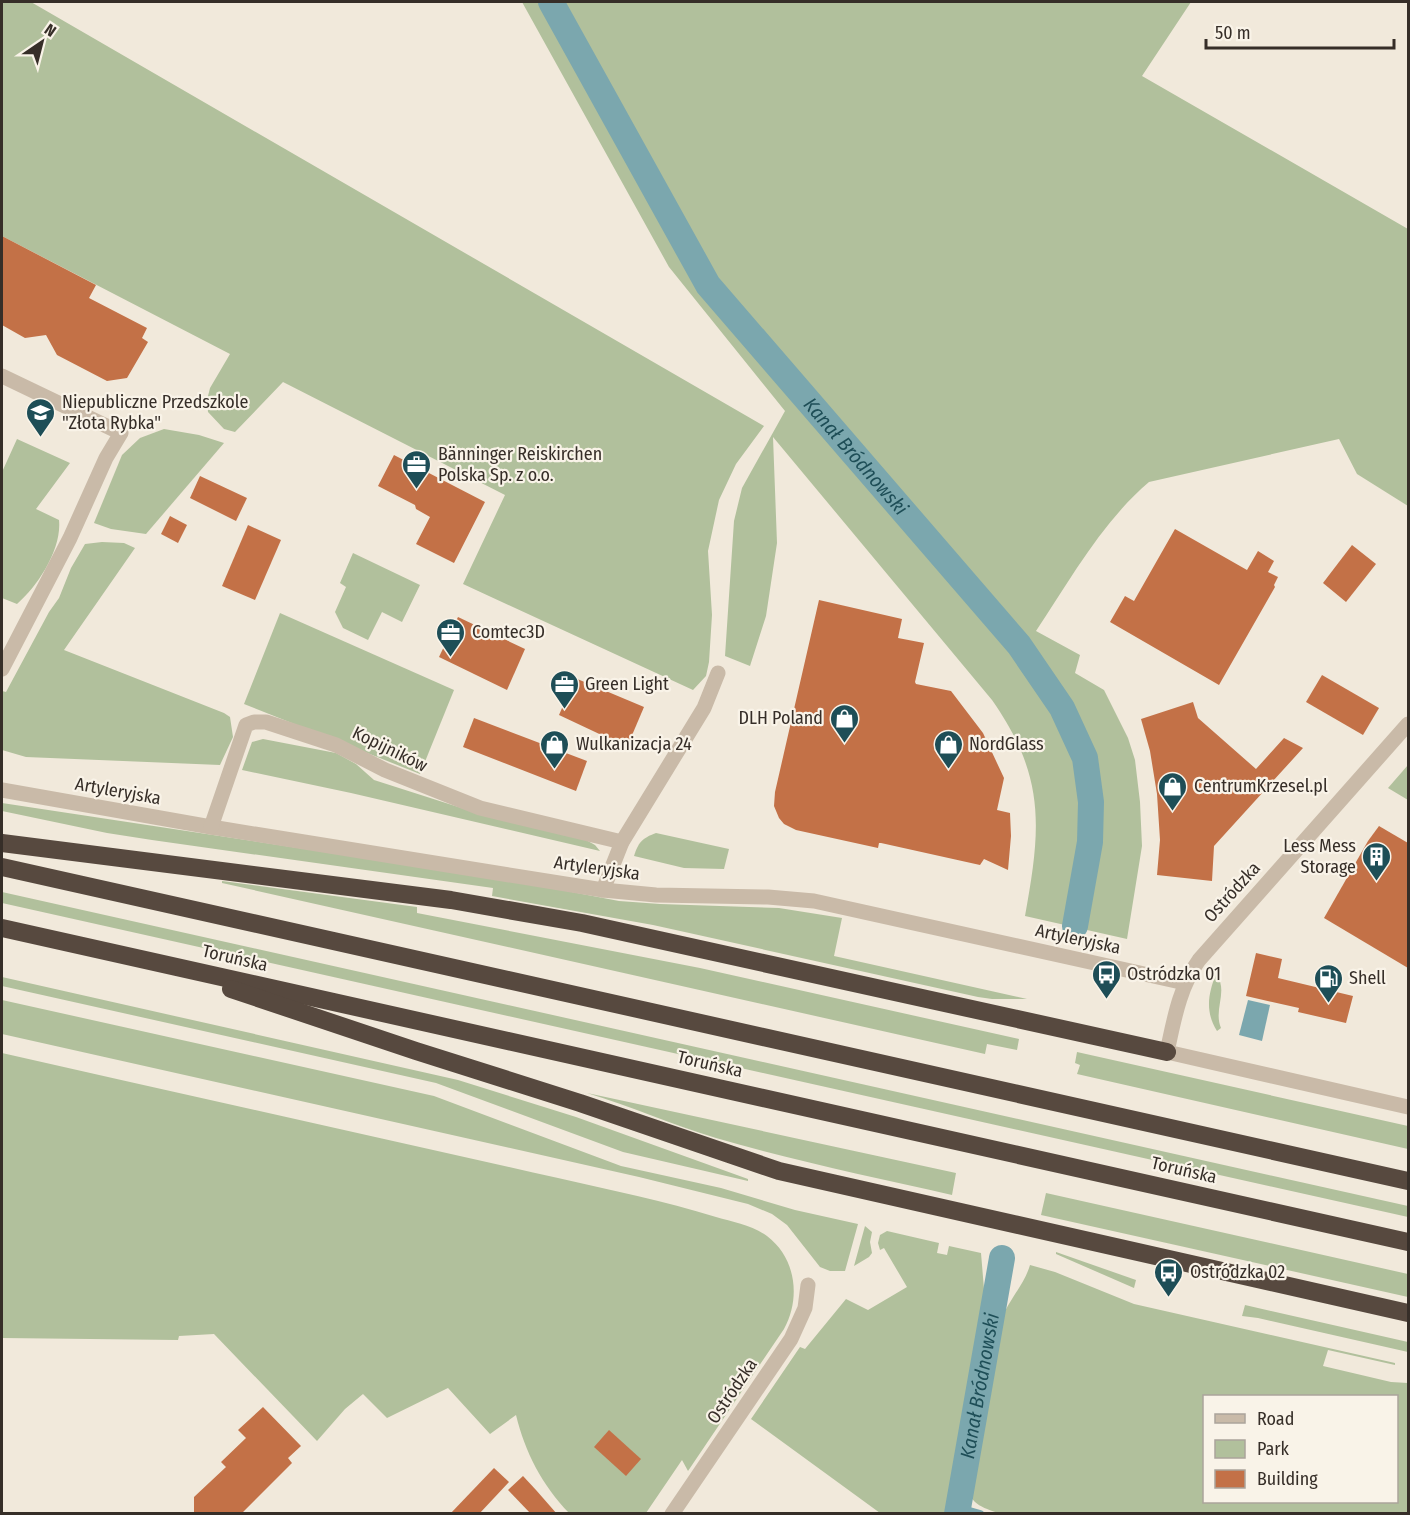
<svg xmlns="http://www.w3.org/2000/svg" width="1410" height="1515" viewBox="0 0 1410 1515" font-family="'Fira Sans Condensed',sans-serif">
<rect width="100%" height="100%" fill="#f1e9db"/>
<!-- green -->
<g fill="#b1c09c" fill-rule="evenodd">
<polygon points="2,2 31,2 764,426 736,464 719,500 708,551 712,615 709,662 706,676 693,690 463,584 505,495 283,382 235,432 224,429 208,412 207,400 210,388 230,354 2,236"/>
<path d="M522 2H1191L1142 76 1408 229V506L1357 474 1339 439 1149 482C1102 522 1070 580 1036 631L1080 655 1075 673 1104 690 1128 738 1135 760 1140 802 1142 846 1127 939 1025 916C1041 828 1046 777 992 700L773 437 777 543 766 616 750 666 725 656 734 521 742 488 785 411 669 267Z"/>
<polygon points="164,429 199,435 224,443 146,534 111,529 94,523 122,455 140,438"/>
<path d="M17 439 70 463 36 509 59 520C62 549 38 586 17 604L2 598V472Z"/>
<polygon points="102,542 124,543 135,548 64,650 224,713 230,717 233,737 220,765 26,757 2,750 2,691 6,692 49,612 59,598 71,568 85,544"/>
<polygon points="353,553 420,585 402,622 382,612 368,640 343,628 335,612 346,587 340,583"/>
<polygon points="280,613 454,690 420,774 244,704"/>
<polygon points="263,739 336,753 356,764 374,780 474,812 586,840 595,845 600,851 351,793 242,770 252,742"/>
<polygon points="1408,765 1408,800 1388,788"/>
<polygon points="2,803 509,880 619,901 660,904 779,908 842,918 834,956 1027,999 992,999 978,997 653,925 492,896 493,888 152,840 107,833 2,811"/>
<path d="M656 833 729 849 724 869 684 868 634 856C638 843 642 838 656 833Z"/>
<polygon points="222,881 417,907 417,913 700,968 1019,1039 1017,1050 987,1044 985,1054 222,883"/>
<polygon points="2,892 1408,1206 1408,1217 2,903"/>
<path d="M1216 974C1229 991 1213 1009 1221 1028L1217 1031C1205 1012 1208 994 1216 974Z"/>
<polygon points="2,977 458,1080 576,1117 748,1179 748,1181 623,1152 436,1083 2,986"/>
<polygon points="2,1000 434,1096 621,1166 721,1188 795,1210 858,1224 845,1271 830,1271 820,1267 787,1225 772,1214 748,1204 639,1177 2,1034"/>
<polygon points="1077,1052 1408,1126 1408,1149 1077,1074 1080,1065 1075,1063"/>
<path d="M2 1053C187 1095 372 1136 558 1178 611 1190 664 1201 716 1217 733 1222 752 1225 767 1236 796 1258 801 1298 784 1329L688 1471 682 1460 646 1513H569C542 1485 525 1452 516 1415L490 1434 448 1388 387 1418 363 1394 345 1409 317 1441 214 1334 179 1336 178 1340 2 1338Z"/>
<path d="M587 1093 956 1173 952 1195C873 1177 794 1161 716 1138 672 1125 631 1106 587 1093Z"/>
<polygon points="1046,1193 1408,1274 1408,1297 1041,1215"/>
<polygon points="865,1226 872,1232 870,1242 872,1253 869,1257 854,1266"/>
<polygon points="887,1231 939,1243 937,1253 947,1255 949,1246 981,1253 985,1301 984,1321 949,1513 880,1513 751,1419 800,1347 805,1349 846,1299 868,1310 907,1287 884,1248 880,1250 878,1243 880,1235"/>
<polygon points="1056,1252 1136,1280 1134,1288 1056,1254"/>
<path d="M1030 1265 1055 1272 1134 1304 1395 1363V1365L1328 1350 1323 1366 1391 1382 1408 1383V1513L1002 1514C986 1509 969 1505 967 1485L1001 1322C1007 1301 1024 1286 1030 1265ZM1204 1396H1396V1502H1204Z"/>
<polygon points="1245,1305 1408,1342 1408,1352 1258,1318 1242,1316"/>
</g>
<!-- water -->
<polygon fill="#7ba7ae" points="1248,1000 1270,1005 1262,1041 1239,1035"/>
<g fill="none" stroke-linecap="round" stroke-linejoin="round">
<!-- stream -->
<polyline stroke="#7ba7ae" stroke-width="8" points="959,1508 980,1514"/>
<!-- canal -->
<g stroke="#7ba7ae" stroke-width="26">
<path id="s1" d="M551 2 708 285 1019 645 1062 708 1085 758 1091 802 1090 842 1075 926"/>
<path id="s2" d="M957 1514 1002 1258"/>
</g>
</g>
<!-- building -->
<g fill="#c37147">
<polygon points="2,236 96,285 89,298 147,328 142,338 148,342 127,378 107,381 57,355 46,335 25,338 2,325"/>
<polygon points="394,455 485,502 454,563 416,544 430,517 416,509 415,505 378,486"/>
<polygon points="200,476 247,498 236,521 190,498"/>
<polygon points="170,516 187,525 178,543 161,534"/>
<polygon points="248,525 281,540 255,600 222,586"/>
<polygon points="1175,529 1247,570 1258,551 1274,561 1268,572 1278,577 1274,585 1275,587 1219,685 1110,622 1125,596 1134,601"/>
<polygon points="1352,545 1376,564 1346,602 1323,583"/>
<polygon points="819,600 902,619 898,638 924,643 915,682 916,684 951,691 983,733 1004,778 997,810 1010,813 1011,836 1008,870 984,859 980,865 881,843 879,843 878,848 796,830 784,824 779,818 774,806 775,792"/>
<polygon points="458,617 525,649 507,690 439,657"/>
<polygon points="1322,675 1379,708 1363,735 1306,702"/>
<polygon points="575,678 644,707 627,747 559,715"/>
<polygon points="1193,702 1198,718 1256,769 1284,738 1303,748 1214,846 1212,881 1157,875 1160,840 1157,794 1150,751 1141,719"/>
<polygon points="474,718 587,761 576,791 463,747"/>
<polygon points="1379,826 1408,843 1408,968 1324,918 1368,841"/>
<polygon points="1256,953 1282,959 1278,978 1353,996 1346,1023 1298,1012 1299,1008 1246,996"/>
<polygon points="263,1407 301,1446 288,1458 292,1463 241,1514 194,1514 194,1497 226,1467 221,1462 246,1438 238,1430"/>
<polygon points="609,1430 641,1459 626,1476 594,1447"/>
<polygon points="494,1468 509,1482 479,1514 450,1514"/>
<polygon points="523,1476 536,1490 557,1514 531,1514 508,1490"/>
</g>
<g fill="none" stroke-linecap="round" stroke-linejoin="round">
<!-- minor -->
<g stroke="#c9baa8" stroke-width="15">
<polyline points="2,376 121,433 106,458 70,538 2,669"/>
<polyline points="2,790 211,827 603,890 656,895 768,897 814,901 1185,983"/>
<polyline points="211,827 246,725 254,722 266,722 336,745 385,770 480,808 622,842"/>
<polyline points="603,890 622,842 704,708 718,673"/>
<polyline points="672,1514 791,1339 805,1308 808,1285"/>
</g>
<!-- tertiary -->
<path stroke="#c9baa8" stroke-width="15" d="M1408 724 1199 960C1179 988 1174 1020 1167 1052L1408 1107"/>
<!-- motorway -->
<g stroke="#57493f" stroke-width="18">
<polyline points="2,843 451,900 582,923 1167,1052"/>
<polyline points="2,867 1408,1181"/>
<polyline points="2,928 1408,1242"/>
<polyline points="231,989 416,1051 580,1103 779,1171 1408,1313"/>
</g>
</g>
<!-- icons -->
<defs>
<symbol id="school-pin" viewBox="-11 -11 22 30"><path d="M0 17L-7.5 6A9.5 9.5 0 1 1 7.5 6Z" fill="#1e4e57" stroke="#f9f3e8"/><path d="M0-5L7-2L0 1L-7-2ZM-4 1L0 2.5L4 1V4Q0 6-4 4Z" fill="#fff"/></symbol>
<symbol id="office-pin" viewBox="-11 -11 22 30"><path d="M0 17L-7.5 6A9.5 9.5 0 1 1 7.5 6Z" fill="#1e4e57" stroke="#f9f3e8"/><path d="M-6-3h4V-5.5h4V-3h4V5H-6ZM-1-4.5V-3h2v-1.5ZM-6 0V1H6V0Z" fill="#fff"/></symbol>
<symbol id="shop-pin" viewBox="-11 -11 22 30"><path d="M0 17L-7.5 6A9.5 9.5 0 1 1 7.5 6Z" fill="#1e4e57" stroke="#f9f3e8"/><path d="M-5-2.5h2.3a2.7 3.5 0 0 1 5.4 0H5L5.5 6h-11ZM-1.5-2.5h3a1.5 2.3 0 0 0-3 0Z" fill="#fff"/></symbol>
<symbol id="building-pin" viewBox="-11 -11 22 30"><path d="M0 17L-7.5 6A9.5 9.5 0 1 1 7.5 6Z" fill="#1e4e57" stroke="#f9f3e8"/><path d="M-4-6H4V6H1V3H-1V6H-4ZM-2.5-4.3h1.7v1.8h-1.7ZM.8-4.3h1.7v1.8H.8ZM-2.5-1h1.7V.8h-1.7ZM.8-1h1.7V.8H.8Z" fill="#fff"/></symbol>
<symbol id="bus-pin" viewBox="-11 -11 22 30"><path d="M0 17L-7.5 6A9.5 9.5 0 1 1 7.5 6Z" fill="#1e4e57" stroke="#f9f3e8"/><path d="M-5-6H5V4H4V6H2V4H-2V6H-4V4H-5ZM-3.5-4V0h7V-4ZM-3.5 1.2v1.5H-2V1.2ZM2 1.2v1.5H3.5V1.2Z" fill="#fff"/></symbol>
<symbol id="fuel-pin" viewBox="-11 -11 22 30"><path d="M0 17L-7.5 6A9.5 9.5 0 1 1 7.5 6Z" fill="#1e4e57" stroke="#f9f3e8"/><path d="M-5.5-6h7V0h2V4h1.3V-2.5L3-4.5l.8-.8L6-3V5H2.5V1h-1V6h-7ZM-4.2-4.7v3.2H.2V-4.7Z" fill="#fff"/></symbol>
</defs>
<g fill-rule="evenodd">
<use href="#school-pin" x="24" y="396" width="33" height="45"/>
<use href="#office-pin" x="400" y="448" width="33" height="45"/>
<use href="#office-pin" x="434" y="616" width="33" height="45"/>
<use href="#office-pin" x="548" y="668" width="33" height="45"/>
<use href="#shop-pin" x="828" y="702" width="33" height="45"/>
<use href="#shop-pin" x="538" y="728" width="33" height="45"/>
<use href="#shop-pin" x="932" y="728" width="33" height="45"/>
<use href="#shop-pin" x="1156" y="770" width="33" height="45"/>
<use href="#building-pin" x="1360" y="840" width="33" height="45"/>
<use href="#bus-pin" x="1090" y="958" width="33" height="45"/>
<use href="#fuel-pin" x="1312" y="962" width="33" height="45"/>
<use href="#bus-pin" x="1152" y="1256" width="33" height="45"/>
</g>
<g text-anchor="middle" stroke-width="4.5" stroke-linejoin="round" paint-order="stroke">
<!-- poi labels -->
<g font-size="18" fill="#362e28" stroke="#f9f3e8" text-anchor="start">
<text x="62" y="408">Niepubliczne Przedszkole<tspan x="62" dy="21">"Złota Rybka"</tspan></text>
<text x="438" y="460">Bänninger Reiskirchen<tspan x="438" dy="21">Polska Sp. z o.o.</tspan></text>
<text x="472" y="638">Comtec3D</text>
<text x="585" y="690">Green Light</text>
<text x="823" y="724" text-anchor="end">DLH Poland</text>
<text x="576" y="750">Wulkanizacja 24</text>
<text x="969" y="750">NordGlass</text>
<text x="1194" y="792">CentrumKrzesel.pl</text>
<text x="1356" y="852" text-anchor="end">Less Mess<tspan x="1356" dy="21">Storage</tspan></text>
<text x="1127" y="980">Ostródzka 01</text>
<text x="1349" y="984">Shell</text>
<text x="1190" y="1278">Ostródzka 02</text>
</g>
<!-- street labels -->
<g font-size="18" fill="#362e28" stroke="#f9f3e8">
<text transform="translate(390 749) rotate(26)" y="6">Kopijników</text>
<text transform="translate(118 791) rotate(10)" y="6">Artyleryjska</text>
<text transform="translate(597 868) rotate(8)" y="6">Artyleryjska</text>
<text transform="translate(1232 892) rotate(-48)" y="6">Ostródzka</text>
<text transform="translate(1078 939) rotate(12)" y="6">Artyleryjska</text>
<text transform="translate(235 958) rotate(13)" y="6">Toruńska</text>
<text transform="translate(710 1064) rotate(13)" y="6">Toruńska</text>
<text transform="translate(1184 1170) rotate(13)" y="6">Toruńska</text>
<text transform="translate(732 1391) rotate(-56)" y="6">Ostródzka</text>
</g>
<!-- water labels -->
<g font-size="20" font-style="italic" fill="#1e4e57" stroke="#f9f3e8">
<text dy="7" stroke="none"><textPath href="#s1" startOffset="550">Kanał Bródnowski</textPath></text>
<text dy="7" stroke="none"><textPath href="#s2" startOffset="130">Kanał Bródnowski</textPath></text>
</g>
</g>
<!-- border -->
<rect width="1410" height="1515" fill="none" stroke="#362e28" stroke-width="6"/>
<!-- legend -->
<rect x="1203" y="1395" width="195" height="108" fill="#f9f3e8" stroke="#aba49b" stroke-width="1.5"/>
<rect x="1215" y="1414" width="30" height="9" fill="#c9baa8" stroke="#aba49b" stroke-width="1.5"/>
<text x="1257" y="1425" font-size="18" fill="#362e28">Road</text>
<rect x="1215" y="1440" width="30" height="18" fill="#b1c09c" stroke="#aba49b" stroke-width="1.5"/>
<text x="1257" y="1455" font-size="18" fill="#362e28">Park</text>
<rect x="1215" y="1470" width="30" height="18" fill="#c37147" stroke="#aba49b" stroke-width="1.5"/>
<text x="1257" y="1485" font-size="18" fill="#362e28">Building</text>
<!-- north arrow -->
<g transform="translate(42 42) rotate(35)" stroke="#f9f3e8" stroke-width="4.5" paint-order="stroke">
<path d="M0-4.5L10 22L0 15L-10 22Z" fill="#362e28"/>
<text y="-9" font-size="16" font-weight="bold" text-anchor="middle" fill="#362e28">N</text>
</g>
<!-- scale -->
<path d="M1206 39v9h188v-9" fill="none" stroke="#362e28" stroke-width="3"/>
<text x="1215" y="39" font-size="18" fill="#362e28" stroke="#f9f3e8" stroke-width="4.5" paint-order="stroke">50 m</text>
</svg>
